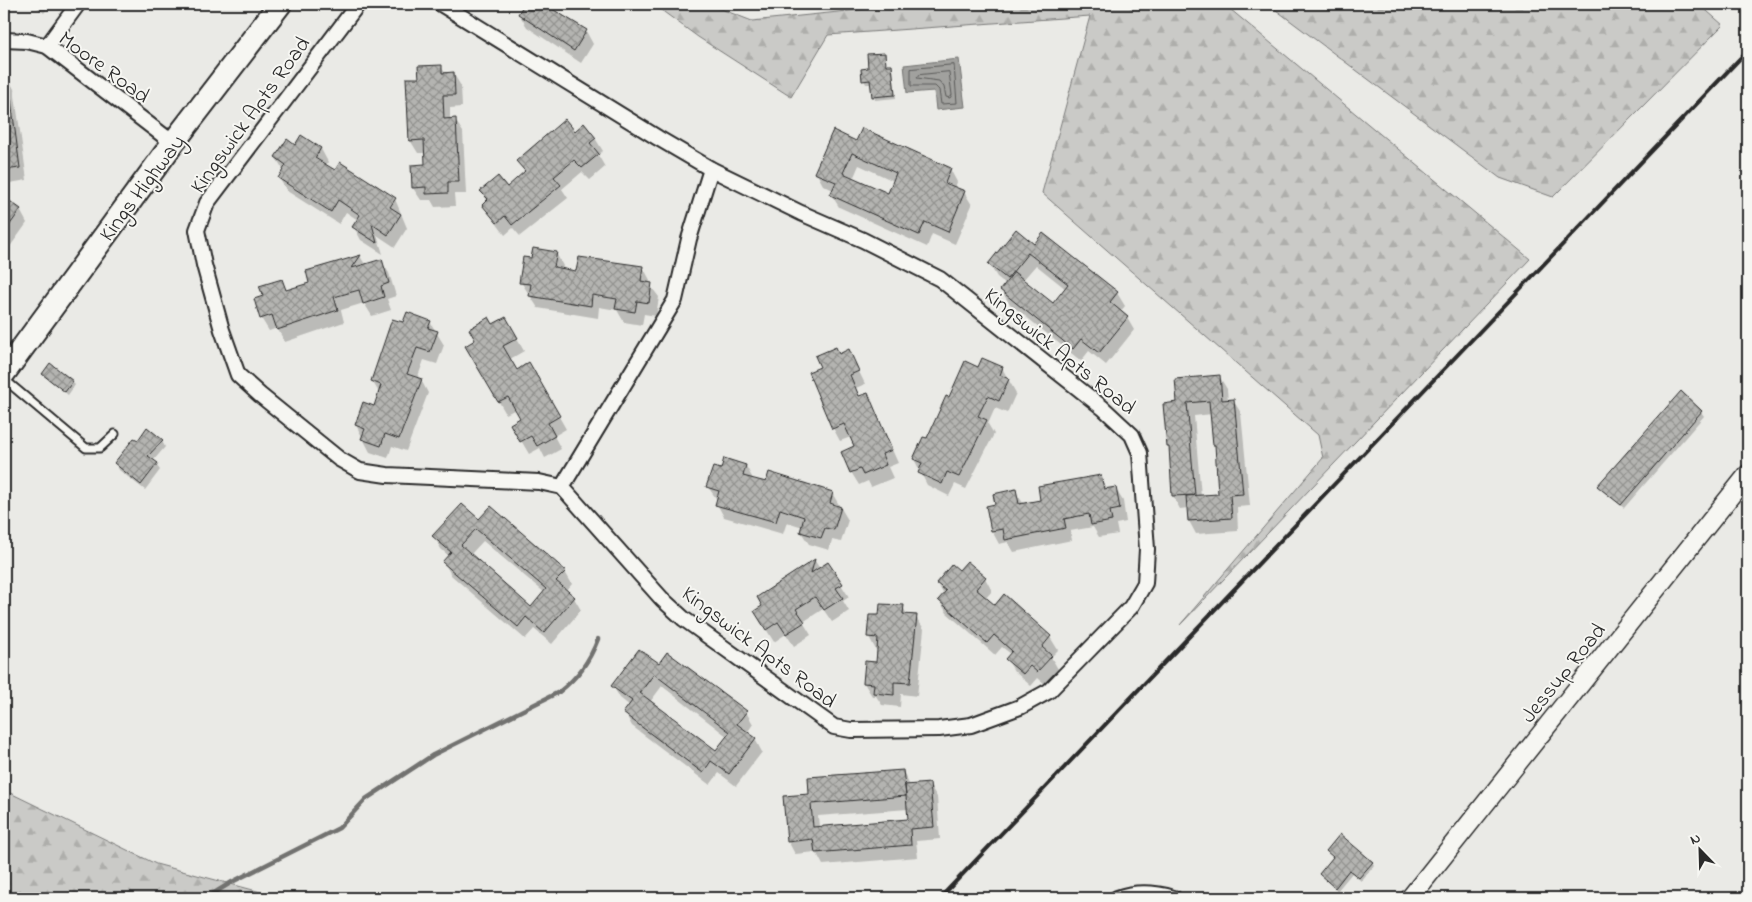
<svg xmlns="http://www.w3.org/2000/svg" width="1752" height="902" viewBox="0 0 1752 902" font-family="'Indie Flower',sans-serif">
<defs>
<pattern id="forest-firs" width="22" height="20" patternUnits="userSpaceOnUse" patternTransform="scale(1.25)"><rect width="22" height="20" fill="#cacac7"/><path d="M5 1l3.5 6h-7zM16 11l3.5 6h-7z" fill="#aeaeab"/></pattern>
<pattern id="building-cross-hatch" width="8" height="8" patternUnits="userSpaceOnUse" patternTransform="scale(1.25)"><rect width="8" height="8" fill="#b4b4b1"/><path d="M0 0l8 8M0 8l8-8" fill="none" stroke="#939390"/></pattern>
</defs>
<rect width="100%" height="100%" fill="#eaeae6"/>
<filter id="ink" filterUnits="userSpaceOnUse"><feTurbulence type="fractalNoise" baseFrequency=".02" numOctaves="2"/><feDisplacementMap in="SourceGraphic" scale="10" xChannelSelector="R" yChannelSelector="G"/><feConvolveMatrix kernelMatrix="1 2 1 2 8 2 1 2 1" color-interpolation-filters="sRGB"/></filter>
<g filter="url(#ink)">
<!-- forest -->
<g fill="url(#forest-firs)" stroke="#7a7a79">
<polygon points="653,4 708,4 752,21 915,4 1224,4 1530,259 1180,625 1323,458 1318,435 1042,193 1090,16 828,35 791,97 698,37"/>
<polygon points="1268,4 1699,4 1723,25 1553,197 1500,178"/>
<polygon points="4,790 156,864 283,898 4,898"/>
</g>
<!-- water -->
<polygon fill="#a1a19e" stroke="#727270" points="959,59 965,107 936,110 934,91 907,93 904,65"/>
<!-- shadow -->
<g fill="#0003" fill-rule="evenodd">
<polygon points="33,4 51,4 44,13"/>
<polygon points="526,4 544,4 586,31 593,44 581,63 527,27 519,14"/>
<polygon points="884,54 887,66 891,66 893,70 896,98 875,100 872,84 866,84 864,80 869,69"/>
<polygon points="441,67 446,74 453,73 461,86 462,107 450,108 450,120 455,120 463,132 466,194 454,194 455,206 435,207 431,200 421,200 413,188 426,165 426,153 418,153 410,140 420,79"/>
<polygon points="4,76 7,76 14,89 27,180 4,184"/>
<polygon points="575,133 595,138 603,151 598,155 605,167 590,180 582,172 562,189 568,198 520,236 513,228 505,235 483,205 487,201 482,191 507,189 525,173 518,161"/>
<polygon points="302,137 321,149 328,162 326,166 395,199 407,228 395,247 377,235 383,254 361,240 354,227 358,220 346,212 339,224 287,191 279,178 284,171 276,158 296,146"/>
<path d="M857 142 950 169 957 182 955 188 964 192 972 205 955 244 932 234 927 247 839 207 831 194 833 190 823 185 816 172ZM859 165 894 181 889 195 853 179Z"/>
<polygon points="4,198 20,210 27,223 4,255"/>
<path d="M1034 245 1082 265 1117 293 1125 306 1120 312 1127 318 1134 330 1106 365 1089 351 1081 361 1009 303 1001 290 1006 284 997 277 989 264ZM1036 265 1066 289 1053 305 1023 280Z"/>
<polygon points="556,253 563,266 562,270 578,272 643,267 650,280 649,284 659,297 656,316 644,314 642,325 624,322 617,310 599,307 598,318 538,308 521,282 532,260"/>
<polygon points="360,256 366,266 381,261 389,273 396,296 387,299 391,310 372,316 364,303 341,310 344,322 285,342 277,328 269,331 261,318 264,297 282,281 287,290 311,283 307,272"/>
<polygon points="505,318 524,351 510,359 516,371 529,364 566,429 554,436 561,449 545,458 540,448 529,454 512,425 522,419 516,409 506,414 467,346"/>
<polygon points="430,322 444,345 437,364 424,360 417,379 421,380 428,393 406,451 392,446 388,458 370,452 356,425 375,408 380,394 372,381 404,324"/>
<polygon points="849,351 865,384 856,388 860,397 867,394 898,463 888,467 893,478 871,487 868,481 859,485 851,472 855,446 851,437 840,441 833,428 822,368"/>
<polygon points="1002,368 1016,393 1007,413 995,408 988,424 994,434 966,489 955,484 949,496 927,485 914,459 949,399 979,369"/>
<polygon points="43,374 72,381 75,385 68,395"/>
<path d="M1219 376 1227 389 1228 401 1233 400 1241 413 1250 506 1237 507 1238 531 1196 534 1189 521 1188 508 1180 509 1173 496 1170 450 1168 447 1179 404ZM1212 414 1220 495 1201 496 1194 416Z"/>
<polygon points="1701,412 1704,416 1624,508 1601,490 1599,487"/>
<polygon points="162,441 165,447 153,461 160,470 145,490 119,470 116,463 138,442"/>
<polygon points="746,466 753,479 767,484 832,493 848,520 841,542 832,540 829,550 809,544 801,532 803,527 787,522 783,534 724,517 717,504 718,501 708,487 722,470"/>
<polygon points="1100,477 1108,489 1115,488 1123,501 1126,522 1116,524 1118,534 1099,537 1093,527 1070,531 1072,540 1014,552 1008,542 999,544 992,531 996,505 1015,491 1023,503 1042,501"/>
<path d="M479 521 565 572 572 584 566 591 574 598 581 610 552 644 534 629 525 639 451 575 444 562 449 556 441 549 434 536ZM483 541 545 593 531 608 470 555Z"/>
<polygon points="815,561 820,569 828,564 849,597 843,601 849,611 832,622 823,609 803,622 811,635 794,646 786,634 774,642 763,624 764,606 758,597"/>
<polygon points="959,572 985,578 992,591 985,599 995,607 1004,596 1050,637 1058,650 1051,657 1058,669 1045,684 1038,678 1031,686 1014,671 1007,659 1011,654 1002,647 995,655 947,613 939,600 944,595 937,583"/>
<polygon points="903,607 908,616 916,617 924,629 917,696 901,694 900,707 882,705 876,696 872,696 864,683 877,663 879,650 876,650 869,637 870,616 880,617"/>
<path d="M659 665 746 712 753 724 747 733 755 739 762 752 736 786 719 773 710 785 632 726 625 713 630 706 620 698 613 686ZM662 686 728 737 716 752 650 702Z"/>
<path d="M903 771 910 786 929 784 937 797 940 839 916 841 918 857 823 865 816 852 795 854 788 841 810 795ZM908 809 909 821 819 827 818 816Z"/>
<polygon points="1328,851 1372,862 1374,866 1361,881 1352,873 1337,891 1320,874 1334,858"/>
</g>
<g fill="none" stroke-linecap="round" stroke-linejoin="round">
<!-- shore -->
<g stroke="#5a5a59" stroke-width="1">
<polygon points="954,65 957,103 941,104 939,90 935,86 911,86 911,69"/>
<polygon points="949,72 952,95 950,98 946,97 944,87 939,81 917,78 919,75"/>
</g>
<!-- stream -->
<path stroke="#727270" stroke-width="4.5" d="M206 898 232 882 339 828 366 799 433 755 559 692C578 677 589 662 598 639"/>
</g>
<!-- building -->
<g fill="url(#building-cross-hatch)" stroke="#2b2b2b" fill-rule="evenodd">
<polygon points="524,4 544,4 587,30 574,51 518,14"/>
<polygon points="885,53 886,65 892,65 895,95 872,97 870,80 862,81 861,69 868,68 867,54"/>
<polygon points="442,65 442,73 454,72 455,95 443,95 444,119 456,118 459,182 448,182 448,193 426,194 426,187 412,188 411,165 425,164 424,140 409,141 406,78 419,78 418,66"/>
<polygon points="4,100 11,100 20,168 4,170"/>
<polygon points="565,119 575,131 584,123 596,138 590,143 599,154 582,168 574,160 554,177 561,185 512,225 505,216 497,223 482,205 488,199 480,191 498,176 507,187 525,171 516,161"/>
<path d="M862 128 951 168 945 183 965 191 948 232 925 222 919 235 830 195 836 182 814 173 833 130 856 141ZM852 153 896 173 888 193 843 173Z"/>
<polygon points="301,135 321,148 315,158 335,170 340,162 396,198 390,207 401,214 388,235 372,224 377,243 352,227 360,215 338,200 331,212 278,178 286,165 275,157 287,139 295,145"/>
<polygon points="4,197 21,209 4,233"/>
<polygon points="1016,229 1034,244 1043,233 1118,292 1110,302 1128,317 1099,353 1081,339 1073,349 1000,290 1014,272 1053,303 1068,284 1028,253 1007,279 988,264"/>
<polygon points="533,248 557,252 554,267 576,271 579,257 643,266 641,281 652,283 649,303 637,301 635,312 615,309 617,299 592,295 591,306 529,296 531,284 519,283 523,257 531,258"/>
<polygon points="361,255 352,268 382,259 389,283 381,286 384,297 363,304 359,290 334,297 338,310 277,330 272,315 260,319 254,299 263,296 259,286 282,279 286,290 309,283 306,271"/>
<polygon points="407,312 431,321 428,328 438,331 430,352 417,348 407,374 422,379 399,439 385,434 381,446 361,439 365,429 355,425 363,402 374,406 381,385 371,381 392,319 403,322"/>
<polygon points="489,317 493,324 506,317 518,338 503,346 517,370 529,362 560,416 548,423 555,436 537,446 531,436 520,442 510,424 520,418 508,397 498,402 465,346 475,340 469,329"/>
<polygon points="836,347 839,354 849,349 859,371 850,375 859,396 868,393 892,450 882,454 886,465 863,475 860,469 850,473 841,452 854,446 844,424 832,429 808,372 820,367 815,356"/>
<polygon points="982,358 1003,367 1000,375 1009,379 999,401 988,396 978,416 987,420 959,477 947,472 942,484 918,473 922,463 913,459 923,437 927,438 946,396 949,397 965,361 978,367"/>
<polygon points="50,363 73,381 65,392 42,374"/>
<polygon points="1220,375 1222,400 1234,399 1243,494 1230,495 1232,518 1188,521 1186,496 1218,494 1215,445 1213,445 1209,401 1187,403 1195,495 1172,496 1169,447 1167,447 1163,404 1177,402 1175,379"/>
<polygon points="1681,391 1702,411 1621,505 1597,486"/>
<polygon points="147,427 163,440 148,456 158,463 141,485 114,463 134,438 138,440"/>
<polygon points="724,458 746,465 743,476 766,482 769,472 833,492 830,503 841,507 834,530 825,528 821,538 800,532 804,517 780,509 776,522 715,505 719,491 706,487 713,467 721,469"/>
<polygon points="1101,475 1104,489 1116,487 1120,509 1110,511 1112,521 1091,525 1089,514 1064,519 1066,528 1005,540 1003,529 991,531 986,506 995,504 993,494 1016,489 1019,504 1040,500 1038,486"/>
<path d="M462 504 479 519 491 506 566 571 556 581 575 597 544 633 526 617 518 627 442 562 451 552 432 536ZM476 529 546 589 531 607 461 545Z"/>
<polygon points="815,559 811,573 828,562 843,584 836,588 843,598 824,610 815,597 796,609 805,622 786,634 778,622 766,630 754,611 762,606 757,597"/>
<polygon points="967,561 986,577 976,589 995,605 1004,594 1051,636 1042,647 1052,656 1037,672 1030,666 1023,674 1005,659 1012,651 994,635 987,643 938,600 946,591 936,583 952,564 959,570"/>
<polygon points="880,604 904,605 903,614 917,615 910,683 894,682 894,695 873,693 874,684 863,683 865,661 876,662 878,638 867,637 869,615 879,615"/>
<path d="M639 649 659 663 667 652 747 711 737 724 756 738 729 774 711 761 703 773 623 713 632 701 611 686ZM654 674 730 732 716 750 640 693Z"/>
<polygon points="903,770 906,796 811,804 813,827 908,819 905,785 930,783 934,827 910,829 911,845 815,853 813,839 787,842 783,796 809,794 808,777"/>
<polygon points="1340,834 1373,862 1359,878 1349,870 1335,888 1319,874 1333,857 1326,851"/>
</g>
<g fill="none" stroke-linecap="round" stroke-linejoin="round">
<defs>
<polyline id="service" points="4,379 86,448 100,448 115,434"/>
<g id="minor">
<polyline points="358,4 207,203 197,230 204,265 222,330 238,375 260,395 339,459 360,471 387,475 539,482 562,487 662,599 684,619 834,727 851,730 939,729 971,725 1020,707 1049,691 1131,607 1145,583 1147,549 1140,453 1132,435 1103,408 940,279 863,240 801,213 711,169 658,138 441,4"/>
<polyline points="4,40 27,41 47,46 173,143"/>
<polyline points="47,46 78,4"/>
<polyline points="562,487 675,300 689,239 711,169"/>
<path d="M1117 898C1136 891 1154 892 1174 898"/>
</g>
<polyline id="tertiary" points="1410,898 1748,474"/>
<polyline id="primary" points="4,373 173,143 280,4"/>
</defs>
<!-- service casing -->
<use href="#service" stroke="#2b2b2b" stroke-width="11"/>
<!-- minor casing -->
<use href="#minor" stroke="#2b2b2b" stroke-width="18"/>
<!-- tertiary casing -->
<use href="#tertiary" stroke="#2b2b2b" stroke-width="21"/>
<!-- primary casing -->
<use href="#primary" stroke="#2b2b2b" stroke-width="26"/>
<!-- service -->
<use href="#service" stroke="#f6f6f2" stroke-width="7"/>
<!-- minor -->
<use href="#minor" stroke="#f6f6f2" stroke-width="14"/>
<!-- tertiary -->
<use href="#tertiary" stroke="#f6f6f2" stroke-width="18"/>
<!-- primary -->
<use href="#primary" stroke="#f6f6f2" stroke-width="22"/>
<!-- rail -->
<polyline stroke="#2b2b2b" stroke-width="4" points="940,898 1748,50"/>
</g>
</g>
<g text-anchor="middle" stroke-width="4" stroke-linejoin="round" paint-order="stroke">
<!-- street labels -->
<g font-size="22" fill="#2b2b2b" stroke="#f6f6f2">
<text transform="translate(105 66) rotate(36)" y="8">Moore Road</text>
<text transform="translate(249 114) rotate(-54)" y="8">Kingswick Apts Road</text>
<text transform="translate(141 187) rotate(-53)" y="8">Kings Highway</text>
<text transform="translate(1061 350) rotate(39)" y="8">Kingswick Apts Road</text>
<text transform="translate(760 646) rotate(37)" y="8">Kingswick Apts Road</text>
<text transform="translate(1562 672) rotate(-51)" y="8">Jessup Road</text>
</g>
</g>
<!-- margin -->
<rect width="1752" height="902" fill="none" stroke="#f6f6f2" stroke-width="20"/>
<rect x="10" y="10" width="1732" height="882" fill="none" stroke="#2b2b2b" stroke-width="2" filter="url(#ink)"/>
<!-- north arrow -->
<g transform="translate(1700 850) rotate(337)" stroke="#f6f6f2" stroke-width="4" paint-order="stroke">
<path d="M0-4L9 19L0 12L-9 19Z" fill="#2b2b2b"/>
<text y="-8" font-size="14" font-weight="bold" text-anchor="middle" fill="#2b2b2b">N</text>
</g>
</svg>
